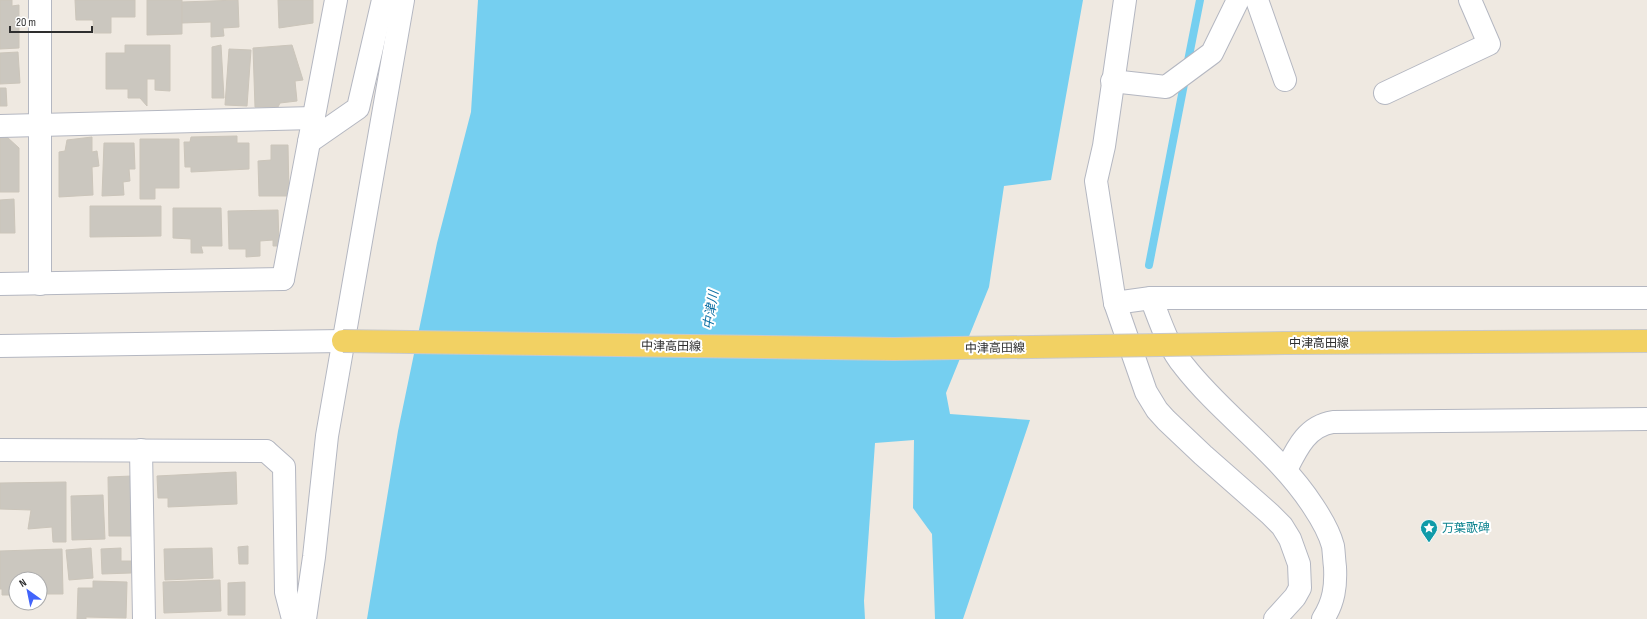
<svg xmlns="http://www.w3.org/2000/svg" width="1647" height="619" viewBox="0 0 1647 619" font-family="'Sofia Sans Condensed','Noto Sans JP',sans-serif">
<rect width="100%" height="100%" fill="#efe9e1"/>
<!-- water -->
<polygon fill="#75cff0" points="478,0 1083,0 1051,180 1004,186 989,287 946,393 950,414 1030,420 963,619 935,619 932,534 913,508 914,440 875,443 864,601 865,619 367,619 398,431 437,243 471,112"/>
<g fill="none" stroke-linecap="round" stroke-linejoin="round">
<!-- stream -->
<g stroke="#75cff0" stroke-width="8">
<polyline points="1187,66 1200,0"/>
<polyline points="1149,265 1185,79"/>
</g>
</g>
<!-- building -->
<g fill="#cbc7bf" stroke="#cbc5ba">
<polygon points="0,0 12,0 12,6 19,5 19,48 0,49"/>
<polygon points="75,0 135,0 135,17 111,17 111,33 94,33 93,20 76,20"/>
<polygon points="147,0 182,0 182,34 147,35"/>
<polygon points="238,0 239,27 223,28 224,36 211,37 211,22 182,23 182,2"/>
<polygon points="278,0 313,0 313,23 279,28"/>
<polygon points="125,45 170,45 170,91 155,90 155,79 147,79 147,106 140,98 128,98 128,89 106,89 106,53 125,53"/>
<polygon points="221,45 224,98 212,98 212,47"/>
<polygon points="292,45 303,80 295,81 297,101 280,103 278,107 255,107 253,48"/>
<polygon points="229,49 251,50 247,106 225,105"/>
<polygon points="18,52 20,83 0,84 0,53"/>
<polygon points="0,88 6,88 7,106 0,106"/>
<polygon points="237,136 237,143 249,143 249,169 191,172 191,167 185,167 184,142 190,142 191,137"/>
<polygon points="0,137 7,137 19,148 19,192 0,192"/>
<polygon points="92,137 92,152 97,151 99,166 92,167 93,195 59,197 59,152 65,151 67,140"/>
<polygon points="140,139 179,139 179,188 155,188 155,199 140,199"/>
<polygon points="104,143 134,143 135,169 129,169 130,181 123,182 124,195 102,196"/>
<polygon points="271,145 288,145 289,196 259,196 258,161 271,160"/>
<polygon points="14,199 15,233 0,233 0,200"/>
<polygon points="90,206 161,206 161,236 90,237"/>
<polygon points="173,208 221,208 222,246 201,246 203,253 191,253 191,239 173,238"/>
<polygon points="278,210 279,246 273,246 273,240 260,241 260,256 246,257 246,249 229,249 228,211"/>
<polygon points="236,472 237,504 168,507 168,498 158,498 157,476"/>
<polygon points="132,476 133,536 109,536 108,477"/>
<polygon points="66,482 66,542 53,542 52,527 28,529 31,510 0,509 0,483"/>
<polygon points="103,495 105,539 72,540 71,496"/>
<polygon points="248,546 248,564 239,564 238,547"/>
<polygon points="91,548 93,578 69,580 66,550"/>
<polygon points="121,548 121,561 131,561 131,573 102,574 101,549"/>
<polygon points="212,548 213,578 165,580 164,549"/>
<polygon points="62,549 63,594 40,594 40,579 16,579 16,595 2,595 2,589 0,589 0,551"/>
<polygon points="220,580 221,611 164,613 163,582"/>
<polygon points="93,581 127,582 126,618 86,617 86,619 77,619 78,588 93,588"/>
<polygon points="245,582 245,615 228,615 228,583"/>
</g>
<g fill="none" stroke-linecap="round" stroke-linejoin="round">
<defs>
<g id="minor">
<polyline points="40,0 40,284"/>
<polyline points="1125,0 1104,146 1096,181 1115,303 1146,392 1157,410 1166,420 1203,455 1270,514 1282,526 1290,539 1299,564 1300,588 1295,597 1275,619"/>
<polyline points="1257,0 1285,80"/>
<polyline points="1112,81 1166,87 1212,53 1238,0"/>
<polyline points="1385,93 1489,44 1470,0"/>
<polyline points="0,126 314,118"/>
<polyline points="309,142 358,108 383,0"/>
<polyline points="283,279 336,0"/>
<path d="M1151 298C1160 321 1168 347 1184 366 1223 416 1278 452 1313 506 1321 518 1329 531 1333 546 1334 553 1334 560 1335 567 1336 586 1334 602 1323 619"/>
<polyline points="1115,303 1151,298 1647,298"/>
<polyline points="141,450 144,619"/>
<polyline points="266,451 284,467 286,592 293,619"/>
<path d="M1286 470C1297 448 1307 426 1333 422L1647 419"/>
<polyline points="305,619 314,557 327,436 403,0"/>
</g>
<g id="tertiary">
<polyline points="0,284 283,279"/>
<polyline points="0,346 343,341"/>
<polyline points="0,450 266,451"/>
</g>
<polyline id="primary" points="1285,343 1647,341"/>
</defs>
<!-- minor casing -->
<use href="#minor" stroke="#b4b7c1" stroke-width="24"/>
<!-- tertiary casing -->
<use href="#tertiary" stroke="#b4b7c1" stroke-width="24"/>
<!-- primary casing -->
<use href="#primary" stroke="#c9c9c9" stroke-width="24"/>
<!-- minor -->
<use href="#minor" stroke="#fff" stroke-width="22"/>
<!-- tertiary -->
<use href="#tertiary" stroke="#fff" stroke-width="22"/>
<!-- primary -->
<use href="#primary" stroke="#f2d163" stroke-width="22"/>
<defs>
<polyline id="primary-bridge" points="343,341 894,349 1285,343"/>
</defs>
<!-- primary-bridge casing -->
<use href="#primary-bridge" stroke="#c9c9c9" stroke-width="24" stroke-linecap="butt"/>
<!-- primary-bridge -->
<use href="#primary-bridge" stroke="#f2d163" stroke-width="22"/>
</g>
<!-- icons -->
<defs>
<symbol id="sight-pin" viewBox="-11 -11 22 30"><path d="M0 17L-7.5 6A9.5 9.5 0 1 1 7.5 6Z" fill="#0f9aa8" stroke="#fff"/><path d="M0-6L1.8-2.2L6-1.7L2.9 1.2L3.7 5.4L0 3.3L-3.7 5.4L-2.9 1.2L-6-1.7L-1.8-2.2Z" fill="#fff"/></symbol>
</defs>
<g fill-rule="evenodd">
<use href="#sight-pin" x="1419" y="518" width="20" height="27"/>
</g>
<g text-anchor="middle" stroke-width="4" stroke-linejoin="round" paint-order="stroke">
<!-- street labels -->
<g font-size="12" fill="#2e2e2e" stroke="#fff">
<text x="1319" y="347">中津高田線</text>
<text transform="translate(671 346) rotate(1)" y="4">中津高田線</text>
<text transform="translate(995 348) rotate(-1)" y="4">中津高田線</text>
</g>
<!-- culture labels -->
<g font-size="12" fill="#0d838f" stroke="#fff" text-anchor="start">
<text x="1442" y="532">万葉歌碑</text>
</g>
<!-- water labels -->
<g font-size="13" font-style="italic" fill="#0d6fa3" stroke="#fff">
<text transform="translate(710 310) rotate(-81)" y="5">中津川</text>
</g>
</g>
<!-- north arrow -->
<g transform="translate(28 591) rotate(327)"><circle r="19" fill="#ffffff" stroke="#ababab"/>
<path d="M0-3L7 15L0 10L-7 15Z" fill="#4264fb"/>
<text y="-6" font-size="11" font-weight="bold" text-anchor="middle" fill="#2e2e2e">N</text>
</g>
<!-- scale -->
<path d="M10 26v6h82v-6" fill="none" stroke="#2e2e2e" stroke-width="2"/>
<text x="16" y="26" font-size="12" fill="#2e2e2e" stroke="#ffffff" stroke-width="3" paint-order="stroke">20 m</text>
</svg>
